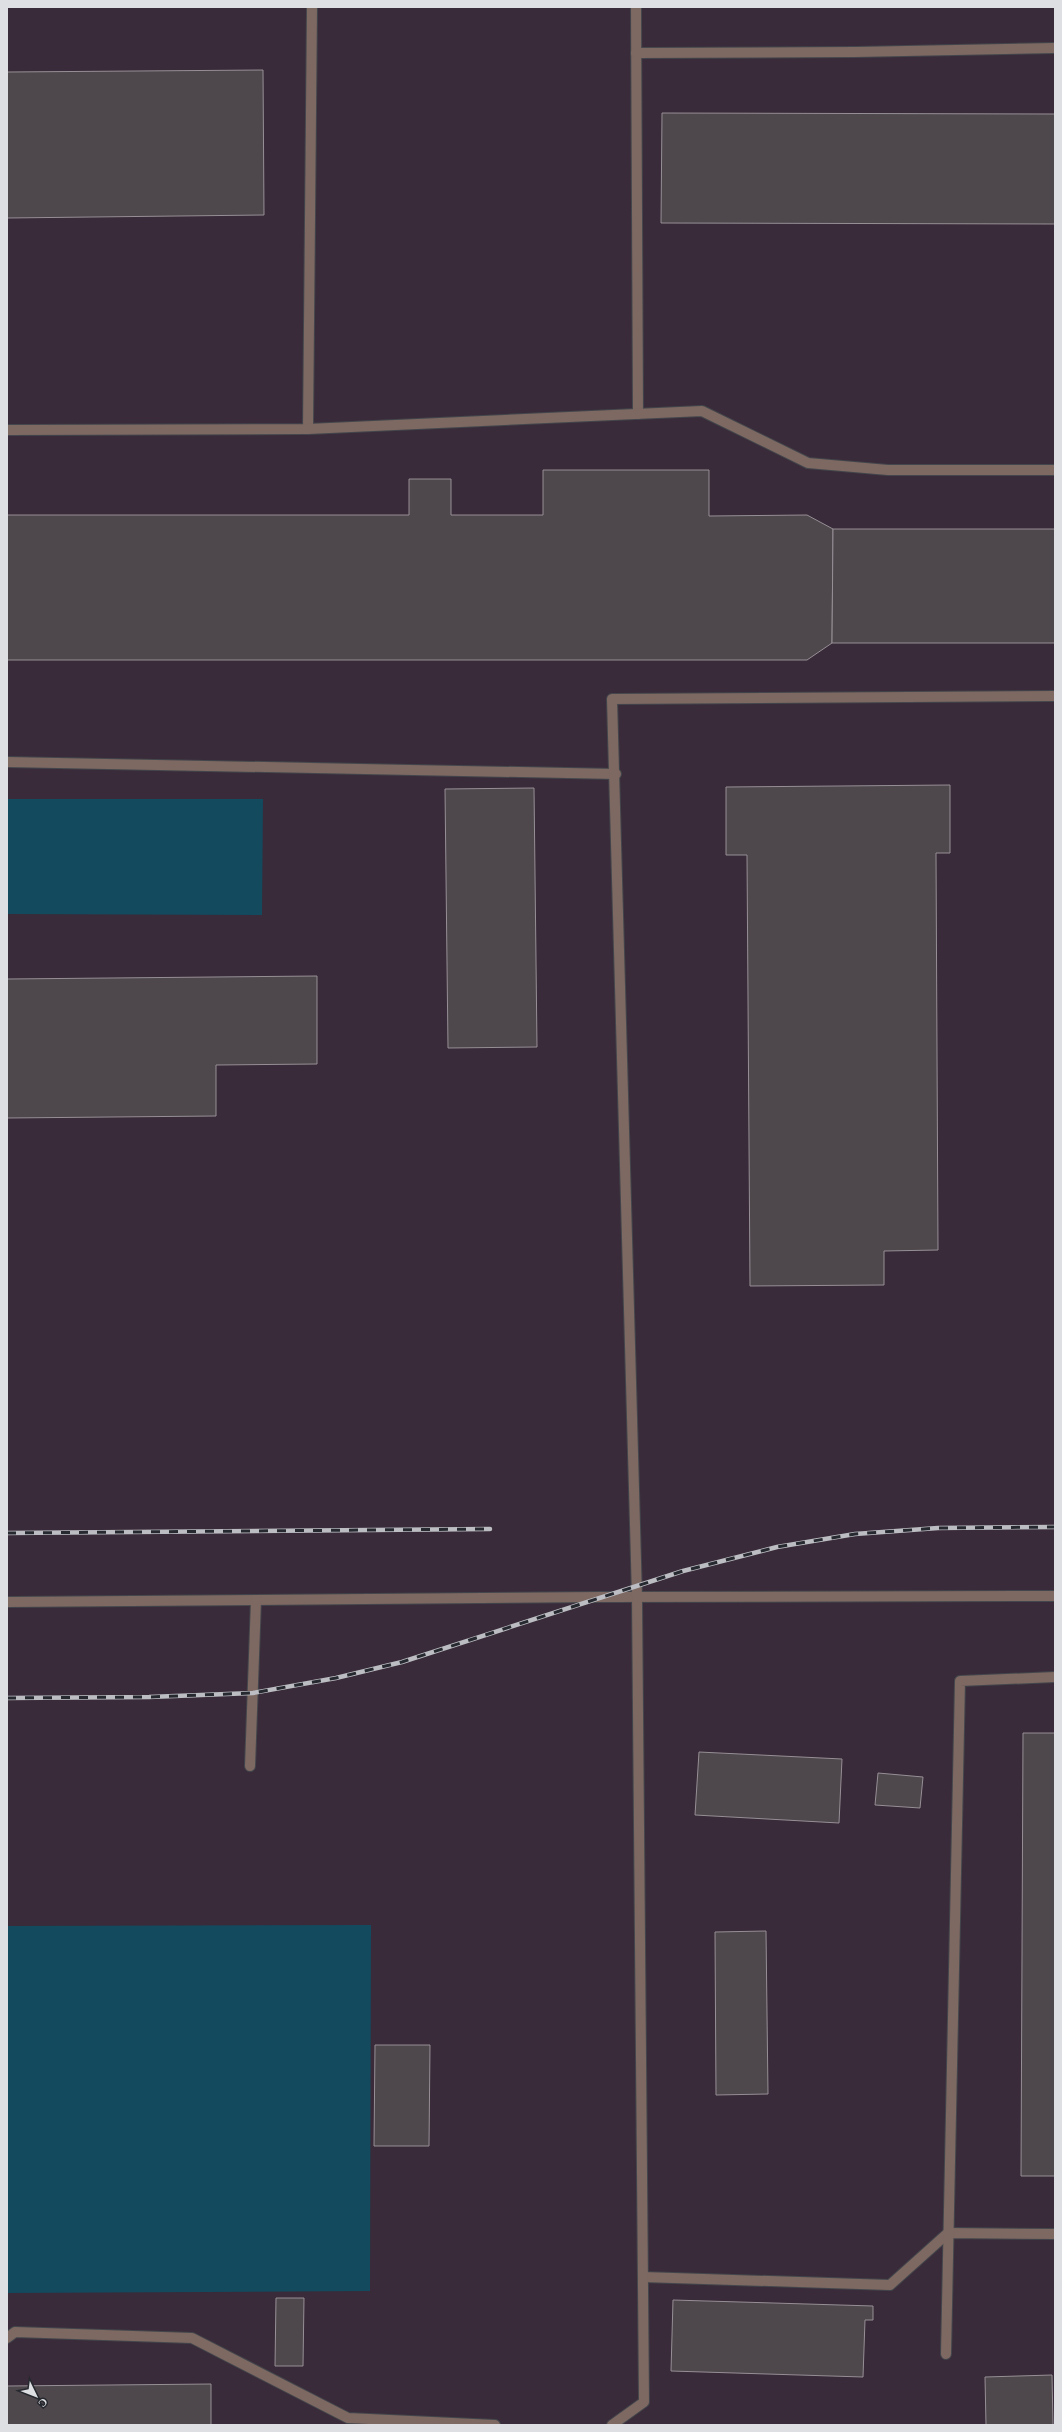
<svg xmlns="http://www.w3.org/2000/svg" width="1062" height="2432" viewBox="0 0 1062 2432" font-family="Georgia,serif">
<rect width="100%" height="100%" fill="#26292f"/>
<!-- industrial -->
<rect fill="#392b39" x="7" y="7" width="1048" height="2418"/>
<!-- water -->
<g fill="#134a5e">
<polygon points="7,799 263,799 262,915 7,914"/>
<polygon points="371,1925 370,2291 7,2293 7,1926"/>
</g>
<!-- building -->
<g fill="#4e484d" stroke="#968f95">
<polygon points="263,70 264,215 7,218 7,72"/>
<polygon points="662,113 1055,114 1055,224 661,223"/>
<polygon points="543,470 709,470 709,516 807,515 833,529 832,643 807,660 7,660 7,515 409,515 409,479 451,479 451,515 543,515"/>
<polygon points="833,529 1055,529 1055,643 832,643"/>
<polygon points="950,785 950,853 936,853 938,1250 884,1251 884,1285 750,1286 747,855 726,855 726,787"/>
<polygon points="534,788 537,1047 448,1048 445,789"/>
<polygon points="317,976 317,1064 216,1065 216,1116 7,1118 7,979"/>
<polygon points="1023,1733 1055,1733 1055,2176 1021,2176"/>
<polygon points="699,1752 842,1759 839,1823 695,1815"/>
<polygon points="878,1773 923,1777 920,1808 875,1805"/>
<polygon points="766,1931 768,2094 716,2095 715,1932"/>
<polygon points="375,2045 430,2045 429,2146 374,2146"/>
<polygon points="276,2298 304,2298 303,2366 275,2366"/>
<polygon points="673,2300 873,2306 873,2320 865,2320 863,2377 671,2371"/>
<polygon points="1052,2375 1053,2425 986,2425 985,2377"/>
<polygon points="211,2384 211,2425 7,2425 7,2386"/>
</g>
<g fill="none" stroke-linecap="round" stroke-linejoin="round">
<defs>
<g id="minor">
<polyline points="636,7 638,414"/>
<polyline points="636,53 855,52 1055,48"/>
<polyline points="308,429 312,7"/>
<polyline points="7,430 308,429 702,411 808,463 888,470 1055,470"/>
<polyline points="7,762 616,774"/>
<polyline points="7,1602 601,1597 1055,1596"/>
<polyline points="250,1766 256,1600"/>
<polyline points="643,2277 890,2285 948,2233 1055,2234"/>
<polyline points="7,2338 15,2332 192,2338 348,2418 495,2425"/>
<polyline points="946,2354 960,1681 1055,1677"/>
<polyline points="612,2425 644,2402 637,1597 612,699 1055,696"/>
</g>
</defs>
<!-- minor casing -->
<use href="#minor" stroke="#43464c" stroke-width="12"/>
<!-- minor -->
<use href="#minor" stroke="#7d6862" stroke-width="10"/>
<defs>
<g id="rail">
<polyline points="7,1533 490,1529"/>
<polyline points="7,1698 149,1697 253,1693 336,1678 402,1662 683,1571 777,1547 855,1534 938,1528 1055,1527"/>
</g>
</defs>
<!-- rail casing -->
<use href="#rail" stroke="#bbbdc2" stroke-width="4.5"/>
<!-- rail -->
<use href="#rail" stroke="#26292f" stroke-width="3" stroke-dasharray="9" stroke-linecap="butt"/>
</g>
<!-- border -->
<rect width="1062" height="2432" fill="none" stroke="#dddfe3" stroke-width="16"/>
<!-- north arrow -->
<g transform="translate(36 2396) rotate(133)" stroke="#26292f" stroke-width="3" paint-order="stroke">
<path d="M0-3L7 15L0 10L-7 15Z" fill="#dddfe3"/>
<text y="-6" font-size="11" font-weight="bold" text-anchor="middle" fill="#dddfe3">С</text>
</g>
</svg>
